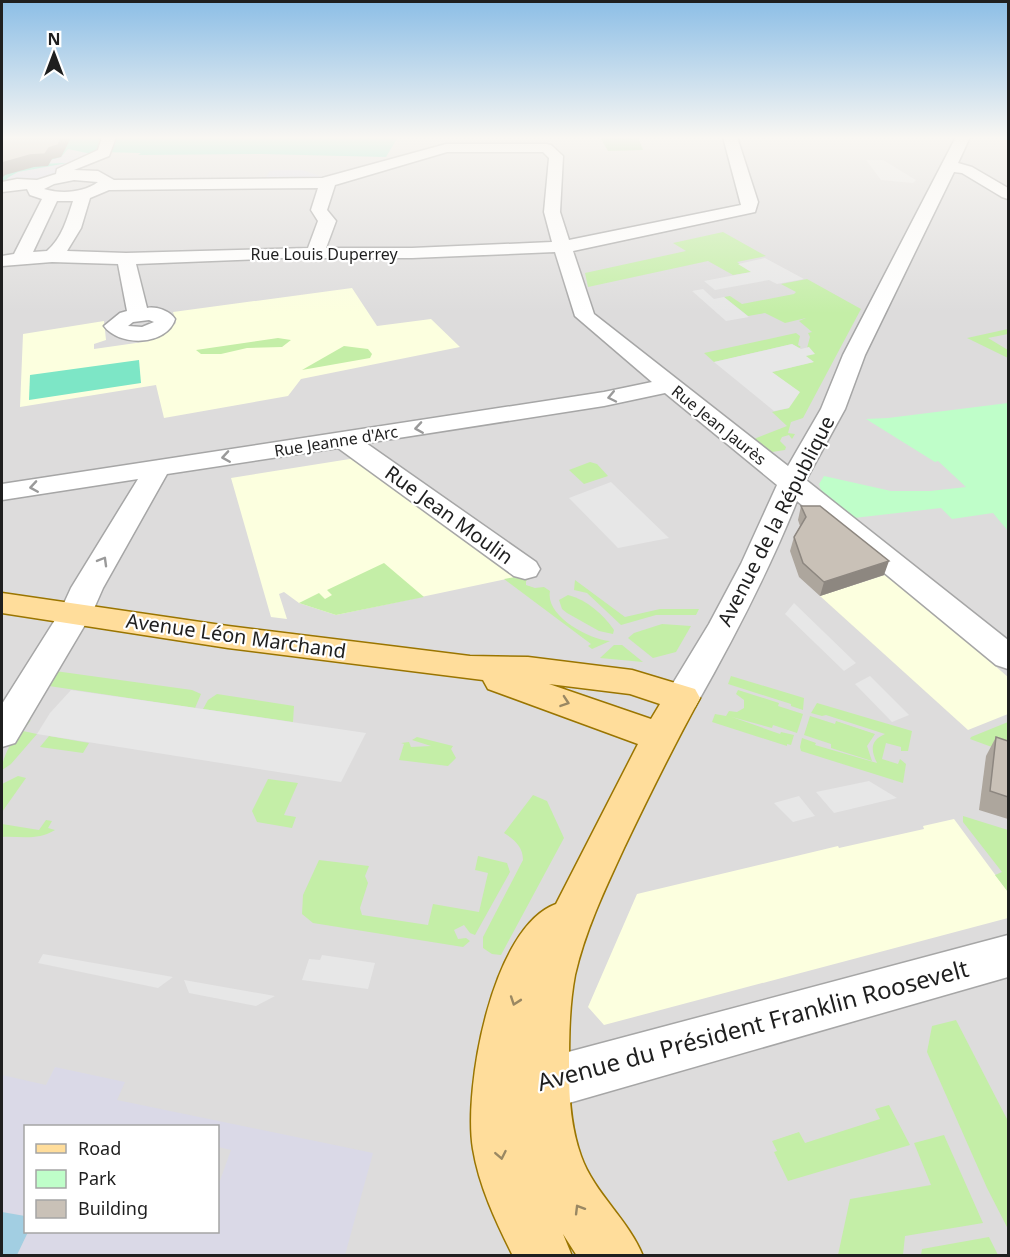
<svg xmlns="http://www.w3.org/2000/svg" width="1010" height="1257" viewBox="0 0 1010 1257" font-family="'Noto Sans',sans-serif">
<rect width="100%" height="100%" fill="#f1eee5"/>
<!-- residential -->
<path fill="#dddcdc" fill-rule="evenodd" d="M2 137H1008V1255L2 1256ZM26 1126H218V1232H26Z"/>
<!-- education -->
<g fill="#fcffdf">
<polygon points="352,288 377,326 431,319 460,347 301,379 288,396 164,418 156,385 20,407 23,334 104,321 106,340 94,344 94,349 150,341 150,337 166,331 176,323 173,312"/>
<polygon points="356,458 526,575 336,615 299,603 284,592 279,594 287,619 271,617 231,478"/>
<polygon points="888,574 1008,677 1008,714 968,730 820,596"/>
<polygon points="954,819 1008,892 1008,918 604,1025 588,1007 637,894 838,846 839,848 924,829 923,826"/>
</g>
<!-- grass -->
<g fill="#c4eea7">
<polygon points="723,232 766,256 737,262 752,272 733,275 708,261 588,287 585,273 686,251 673,243"/>
<polygon points="807,279 861,309 803,418 791,422 788,433 795,434 792,439 789,435 782,437 780,441 786,447 785,450 772,452 754,439 787,426 772,412 789,408 772,372 813,362 805,356 809,347 807,348 810,337 808,333 812,332 799,321 806,318 785,323 765,313 748,316 724,297 730,296 742,304 794,294 796,292 781,284"/>
<polygon points="1008,329 1008,334 988,338 1008,350 1008,358 967,338"/>
<polygon points="796,333 800,336 798,345 801,347 799,348 792,344 714,362 704,353"/>
<polygon points="278,338 291,340 282,347 247,348 221,354 201,354 196,350"/>
<polygon points="344,346 368,349 372,354 370,358 302,370"/>
<polygon points="590,462 597,464 608,476 584,484 569,470"/>
<polygon points="384,563 424,597 336,615 299,603 319,593 325,599 332,595 327,590"/>
<path d="M527 575 530 578 526 581V585L535 588 544 587 550 591C545 615 587 639 610 641L592 649 588 646 591 644 504 579Z"/>
<polygon points="575,580 625,617 660,609 699,609 696,615 656,615 621,625 587,593 574,590"/>
<path d="M568 595C587 600 603 614 614 630L613 634 599 631 567 613 562 609 559 600Z"/>
<polygon points="662,624 691,626 676,652 653,658 628,638 634,633"/>
<polygon points="614,645 622,645 643,662 600,658"/>
<polygon points="55,671 192,690 201,694 195,708 49,686"/>
<polygon points="731,676 804,698 803,710 791,706 791,704 728,684"/>
<polygon points="738,690 779,703 778,706 803,714 797,733 773,725 772,728 732,717 780,734 781,732 794,735 791,745 787,744 787,746 712,722 715,714 726,716 729,711 737,712 744,708 744,700 736,694"/>
<polygon points="217,694 294,706 293,722 203,709 208,700"/>
<path d="M817 703 912 731 908 751H901V747L886 743 882 759 898 764 900 759 906 764 903 783 801 751 800 747 802 738 816 743 815 745 877 763C870 749 871 740 885 734L826 715 822 716 811 713Z"/>
<polygon points="810,716 835,724 836,721 875,734 867,746 872,761 831,748 831,744 804,735"/>
<path d="M31 720 23 731 37 734 11 764 2 770C1 758 19 725 31 720Z"/>
<polygon points="1008,722 1008,753 970,739 971,737"/>
<polygon points="49,736 89,743 83,753 40,747"/>
<polygon points="417,737 453,746 451,749 456,758 448,766 399,760 404,744 401,743 409,742 411,747 431,746 412,740"/>
<polygon points="18,776 26,778 2,812 2,784"/>
<polygon points="268,779 298,783 284,815 296,817 292,828 257,822 252,811"/>
<path d="M533 795 547 801 564 838 501 955 492 954 483 948V937L523 860C523 847 515 840 504 833Z"/>
<polygon points="963,816 1008,830 1008,892 995,875 1002,872 963,822"/>
<path d="M46 820 52 821 48 828 55 830C37 841 21 836 2 837V824L39 830Z"/>
<polygon points="478,856 507,863 510,872 475,935 470,933 464,925 454,930 458,939 466,938 470,941 463,947 313,923 302,914 303,895 319,860 369,866 365,876 368,883 360,908 362,915 428,925 433,904 479,912 488,873 475,870"/>
<polygon points="956,1020 1008,1121 1008,1229 987,1188 927,1052 932,1026"/>
<polygon points="889,1105 910,1145 788,1181 774,1152 777,1151 772,1141 799,1132 805,1143 880,1119 875,1109"/>
<polygon points="944,1135 983,1223 905,1236 903,1255 838,1255 850,1199 931,1185 914,1143"/>
<polygon points="989,1237 998,1255 921,1255 922,1249"/>
</g>
<!-- forest -->
<polygon fill="#a3d396" points="600,137 638,137 643,150 608,151"/>
<!-- park -->
<polygon fill="#bffec9" points="1008,403 1008,531 993,513 952,519 941,508 854,518 822,493 819,484 824,476 891,491 930,491 966,487 938,461 935,462 866,419 888,418"/>
<!-- pitch -->
<g fill="#7de6c6">
<polygon points="2,137 398,137 386,157 261,154 138,155 141,153 102,152 2,185"/>
<polygon points="139,360 141,383 29,400 30,375"/>
</g>
<!-- parking -->
<g fill="#e7e7e7">
<polygon points="866,160 883,160 916,180 913,183 881,180"/>
<polygon points="765,258 804,279 777,284 769,280 715,290 704,281 751,272 738,264"/>
<polygon points="703,289 714,299 724,297 749,317 726,321 692,291"/>
<polygon points="792,344 801,349 809,347 815,354 806,356 814,362 772,372 800,392 789,408 774,411 714,362"/>
<polygon points="611,482 669,538 618,548 569,498"/>
<polygon points="794,603 856,663 844,671 785,614"/>
<polygon points="870,676 909,715 892,722 855,684"/>
<polygon points="71,690 203,709 366,733 341,782 37,734 50,713"/>
<polygon points="869,781 897,798 834,813 816,792"/>
<polygon points="799,796 815,816 793,822 774,803"/>
<polygon points="43,954 173,977 158,988 38,963"/>
<polygon points="322,955 375,963 368,989 302,980 309,959 320,960"/>
<polygon points="184,980 275,996 256,1006 189,993"/>
</g>
<!-- plaza -->
<g fill="#dad9e7">
<polygon points="68,149 96,155 47,178 2,185 2,183 9,177 18,172 67,163 37,164 61,157"/>
<polygon points="277,170 302,170 329,179 263,182 270,171"/>
<polygon points="55,1067 125,1082 117,1100 373,1153 345,1255 17,1255 28,1232 218,1232 218,1186 231,1150 218,1147 218,1126 26,1126 25,1216 2,1212 2,1075 46,1085"/>
</g>
<!-- water -->
<polygon fill="#a2cee2" points="2,1212 25,1216 26,1232 28,1232 17,1255 2,1255"/>
<g fill="none" stroke-linecap="round" stroke-linejoin="round">
<defs>
<g id="minor">
<path d="M102 137H116L109 156 74 170 98 171 114 180 322 178 446 144H546L551 145 563 156 560 212 569 240 741 205 723 137H737L758 202 755 212 573 251 594 314 788 466 821 409 843 355 956 137H970L958 163 972 167 1008 188V199L1002 197 962 173 954 172 865 355 845 409 806 480 1008 640V669L996 665 797 501C768 573 733 640 695 707L682 711 669 707 664 698 709 624 741 564 777 485 665 393 604 406 366 443 536 562 540 569 536 576 525 579 514 576 338 448 167 474 103 588 92 613 15 743 2 747V704L60 612 71 588 138 479 2 500V484L604 392 652 382 575 316 555 252 412 258H284L136 264 147 308C156 306 170 311 175 319 167 346 119 347 104 326L120 313 127 311 118 264 52 262 2 266V256L14 254 42 199 30 195 27 189 2 192V182L17 179 37 180 56 174 57 169 98 150ZM447 152H543L549 158 544 212 552 242 412 248H326L336 221 327 210 335 185ZM74 180 98 182C83 193 61 194 44 189L54 184ZM318 188 311 210 318 221 308 248 126 253 67 251 81 228 90 198 109 190ZM57 201H73C67 219 62 238 47 251L33 252ZM149 320 154 322 142 327 128 326 133 322Z"/>
<polygon points="1008,935 1008,977 527,1115 509,1107 501,1089 509,1071 527,1063"/>
</g>
<path id="major" d="M2 593 228 626 398 647 470 656 528 657 632 670 695 689 700 698C673 747 648 798 624 848 605 889 585 931 575 975 569 1007 569 1039 569 1071 569 1100 571 1128 581 1156 594 1193 628 1219 643 1256H577L563 1234 572 1256H513C496 1222 479 1186 473 1149 463 1089 492 927 556 904L638 744 488 689 483 680 228 648 2 613ZM549 684 630 694 660 704 651 719Z"/>
</defs>
<!-- minor casing -->
<use href="#minor" stroke="#a6a6a6" stroke-width="3"/>
<!-- major casing -->
<use href="#major" stroke="#9a7500" stroke-width="3"/>
<!-- minor -->
<use href="#minor" fill="#fff" fill-rule="evenodd"/>
<!-- major -->
<use href="#major" fill="#ffdd9b" fill-rule="evenodd"/>
</g>
<!-- wall -->
<g fill="#ada69d">
<polygon points="801,506 884,575 820,596 799,577 790,551 794,537 800,526 798,520"/>
<polygon points="996,737 1008,741 1008,819 979,810 986,756"/>
</g>
<!-- shaded-wall -->
<g fill="#8d8780">
<polygon points="62,137 71,137 71,138 61,157 52,159 48,166 34,167 5,175 2,178 2,163 30,155 49,148"/>
<polygon points="889,561 884,575 820,596 824,582"/>
</g>
<!-- building -->
<g fill="#c9c1b7" stroke="#8d8780" stroke-width="1.5">
<polygon points="2,137 62,137 58,145 49,148 45,154 30,155 2,163"/>
<polygon points="801,506 820,506 889,561 824,582 803,563 794,537 806,517"/>
<polygon points="996,737 1008,741 1008,797 990,791"/>
</g>
<!-- one-way arrows -->
<defs><path id="oneway-chevron" d="M-2-3.5L2.5 0L-2 3.5" fill="none" stroke-width="1.6" stroke-linecap="round" stroke-linejoin="round" transform="scale(1.5)"/></defs>
<g stroke="#9a9a9a">
<use href="#oneway-chevron" transform="translate(612 397) rotate(168)"/>
<use href="#oneway-chevron" transform="translate(419 428) rotate(171)"/>
<use href="#oneway-chevron" transform="translate(226 457) rotate(171)"/>
<use href="#oneway-chevron" transform="translate(34 487) rotate(171)"/>
<use href="#oneway-chevron" transform="translate(103 561) rotate(-60)"/>
</g>
<g stroke="#9a8863">
<use href="#oneway-chevron" transform="translate(565 702) rotate(19)"/>
<use href="#oneway-chevron" transform="translate(515 1001) rotate(109)"/>
<use href="#oneway-chevron" transform="translate(501 1155) rotate(79)"/>
<use href="#oneway-chevron" transform="translate(579 1209) rotate(-121)"/>
</g>
<!-- sky -->
<linearGradient id="sky" x2="0" y2="1"><stop stop-color="#8cbee6"/><stop offset="0.44" stop-color="#f9f7f3"/><stop offset="1" stop-color="#f9f7f3" stop-opacity="0"/></linearGradient>
<rect width="1010" height="313" fill="url(#sky)"/>
<g text-anchor="middle" stroke-width="4.5" stroke-linejoin="round" paint-order="stroke">
<!-- far-street labels -->
<g font-size="16" fill="#1f1f1f" stroke="#fff">
<text x="324" y="260">Rue Louis Duperrey</text>
<text transform="translate(719 425) rotate(39)" y="6">Rue Jean Jaurès</text>
<text transform="translate(336 441) rotate(-9)" y="6">Rue Jeanne d'Arc</text>
</g>
<!-- street labels -->
<g font-size="20" fill="#1f1f1f" stroke="#fff">
<text transform="translate(449 515) rotate(36)" y="7">Rue Jean Moulin</text>
<text transform="translate(776 521) rotate(-63)" y="7">Avenue de la République</text>
<text transform="translate(236 636) rotate(8)" y="7">Avenue Léon Marchand</text>
</g>
<!-- near-street labels -->
<g font-size="24" fill="#1f1f1f" stroke="#fff">
<text transform="translate(753 1026) rotate(-15)" y="8">Avenue du Président Franklin Roosevelt</text>
</g>
</g>
<!-- border -->
<rect width="1010" height="1257" fill="none" stroke="#1f1f1f" stroke-width="6"/>
<!-- legend -->
<rect x="24" y="1125" width="195" height="108" fill="#ffffff" stroke="#a5a5a5" stroke-width="1.5"/>
<rect x="36" y="1144" width="30" height="9" fill="#ffdd9b" stroke="#a5a5a5" stroke-width="1.5"/>
<text x="78" y="1155" font-size="18" fill="#1f1f1f">Road</text>
<rect x="36" y="1170" width="30" height="18" fill="#bffec9" stroke="#a5a5a5" stroke-width="1.5"/>
<text x="78" y="1185" font-size="18" fill="#1f1f1f">Park</text>
<rect x="36" y="1200" width="30" height="18" fill="#c9c1b7" stroke="#a5a5a5" stroke-width="1.5"/>
<text x="78" y="1215" font-size="18" fill="#1f1f1f">Building</text>
<!-- north arrow -->
<g transform="translate(54 54)" stroke="#ffffff" stroke-width="4.5" paint-order="stroke">
<path d="M0-4.5L10 22L0 15L-10 22Z" fill="#1f1f1f"/>
<text y="-9" font-size="16" font-weight="bold" text-anchor="middle" fill="#1f1f1f">N</text>
</g>
</svg>
